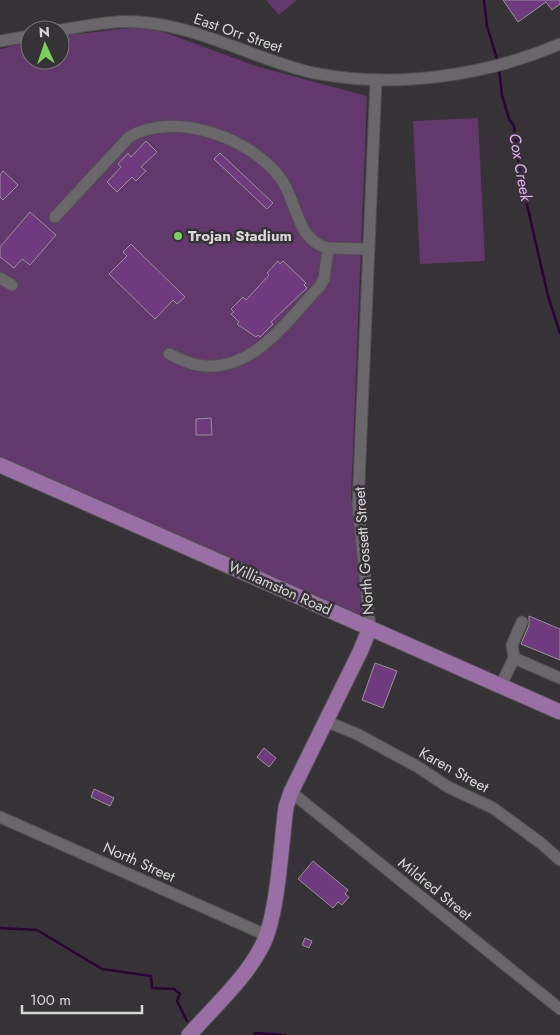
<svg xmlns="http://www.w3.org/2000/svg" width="560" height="1035" viewBox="0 0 560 1035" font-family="Jost,sans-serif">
<rect width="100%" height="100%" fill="#353335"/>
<!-- green -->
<g fill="#62386d">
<polygon points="266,0 297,0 279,15"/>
<polygon points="147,26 259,67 367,96 351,498 370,628 0,465 0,49 30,42 30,60 60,60 60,36"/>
<polygon points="478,118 485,261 420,264 413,121"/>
</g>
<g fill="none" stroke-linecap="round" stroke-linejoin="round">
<!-- stream -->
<g stroke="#2c0337" stroke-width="2.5">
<polyline points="484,0 487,26 498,62"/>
<polyline points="499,69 502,95 509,119 514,126 520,174 548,296 560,333"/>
<polyline points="0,928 37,930 102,969 151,976 152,988 174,989 180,994 177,1001 187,1021"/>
<polyline points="254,1035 255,1033 285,1035"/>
</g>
</g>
<!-- building -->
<g fill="#703a7f" stroke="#959395">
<polygon points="503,0 560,0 560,4 552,10 546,2 518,22"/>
<polygon points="146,141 157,152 141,167 146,171 136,181 132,177 117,192 107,182 121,167 118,164 128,153 131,157"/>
<polygon points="220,153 273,203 267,209 214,159"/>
<polygon points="3,171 18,185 3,200 0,197 0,175"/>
<polygon points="30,212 56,235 30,265 22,259 14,268 0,257 0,247"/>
<polygon points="131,244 185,297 177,304 173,300 155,319 109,274 127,256 123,252"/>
<polygon points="278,261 280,264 283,261 306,283 304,285 307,288 271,322 273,324 260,337 258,335 256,337 237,324 239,322 231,314 234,312 231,309 243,297 246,300 269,275 267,273"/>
<polygon points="211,418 212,435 196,435 196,419"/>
<polygon points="529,616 560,629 560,660 521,644 529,625"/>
<polygon points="375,663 397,671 383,708 362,700"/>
<polygon points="264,748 276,758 269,767 257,757"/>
<polygon points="94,789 114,798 110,806 91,797"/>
<polygon points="313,861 348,890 345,894 349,897 342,905 338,902 333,908 298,879"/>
<polygon points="305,938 312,941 309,948 302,945"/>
</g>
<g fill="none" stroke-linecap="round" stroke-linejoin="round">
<defs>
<g id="minor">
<path d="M60 30C86 26 113 20 139 22 200 26 255 60 314 73 395 89 485 76 560 44"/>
<polyline points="0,41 30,36"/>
<path d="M55 217 129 137C174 110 252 138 281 179 297 201 297 242 328 248L324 279 320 286C288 319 252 375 198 365 189 364 178 358 169 354"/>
<polyline points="328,248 367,249"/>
<polyline points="0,278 12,285"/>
<polyline points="370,628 358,505 376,80"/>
<polyline points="514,658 512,645 522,622"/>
<polyline points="501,685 514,658 560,678"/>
<polyline points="325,721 357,734 418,767 448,787 493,808 542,844 560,860"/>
<polyline points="291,792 560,1009"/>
<polyline points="0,817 266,935"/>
</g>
<g id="major">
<polyline points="0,465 560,712"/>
<path d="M189 1035C213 1008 246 978 262 946 278 916 281 844 286 807L291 792 360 652 370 628"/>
</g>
</defs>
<!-- minor casing -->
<use href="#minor" stroke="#515051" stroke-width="13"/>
<!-- major casing -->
<use href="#major" stroke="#515051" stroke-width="17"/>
<!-- path -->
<polyline stroke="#6e6c6e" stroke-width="1" stroke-dasharray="4 4" stroke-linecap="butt" points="0,184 0,186"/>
<!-- minor -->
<use href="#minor" stroke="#696769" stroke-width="11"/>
<!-- major -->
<use href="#major" stroke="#9a6fa6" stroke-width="15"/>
</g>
<!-- markers -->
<circle fill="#77d259" stroke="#353335" stroke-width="2" cx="178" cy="236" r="5"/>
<g text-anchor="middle" stroke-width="5" stroke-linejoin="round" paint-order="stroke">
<!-- street labels -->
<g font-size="15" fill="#d8d7d8" stroke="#353335">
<text transform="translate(238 33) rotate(19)" y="5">East Orr Street</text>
<text transform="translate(364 551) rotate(-94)" y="5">North Gossett Street</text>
<text transform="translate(280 588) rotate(24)" y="5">Williamston Road</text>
<text transform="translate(454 770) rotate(29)" y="5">Karen Street</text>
<text transform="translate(139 862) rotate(24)" y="5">North Street</text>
<text transform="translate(435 889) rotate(39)" y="5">Mildred Street</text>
</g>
<!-- poi labels -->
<g font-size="15" font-weight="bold" fill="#d8d7d8" stroke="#353335" text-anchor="start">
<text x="188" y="241">Trojan Stadium</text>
</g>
<!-- water labels -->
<g font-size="16" font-style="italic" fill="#e6aaf7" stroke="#353335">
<text transform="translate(521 167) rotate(80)" y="6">Cox Creek</text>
</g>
</g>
<!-- north arrow -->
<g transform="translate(45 45) rotate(357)"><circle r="24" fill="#353335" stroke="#767576"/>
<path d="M0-4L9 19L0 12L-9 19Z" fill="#77d259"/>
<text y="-8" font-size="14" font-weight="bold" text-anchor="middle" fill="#d8d7d8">N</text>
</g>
<!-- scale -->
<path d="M22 1005v8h120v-8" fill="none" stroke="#d8d7d8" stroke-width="2.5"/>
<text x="30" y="1005" font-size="15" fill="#d8d7d8" stroke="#353335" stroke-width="4" paint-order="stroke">100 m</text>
</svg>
